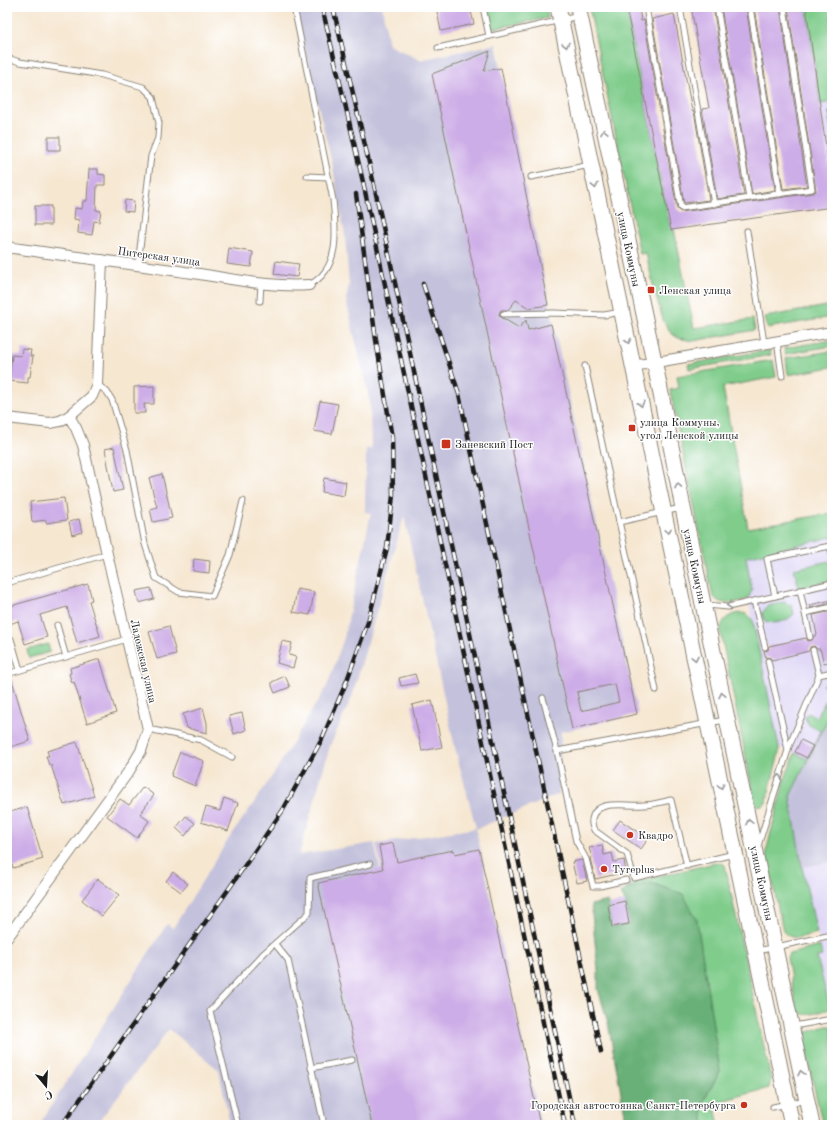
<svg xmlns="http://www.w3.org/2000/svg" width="839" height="1132" viewBox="0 0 839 1132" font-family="'Old Standard TT',serif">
<rect width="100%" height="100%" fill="#fff"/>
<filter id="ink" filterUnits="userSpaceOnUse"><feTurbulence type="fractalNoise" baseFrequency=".025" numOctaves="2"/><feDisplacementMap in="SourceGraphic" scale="8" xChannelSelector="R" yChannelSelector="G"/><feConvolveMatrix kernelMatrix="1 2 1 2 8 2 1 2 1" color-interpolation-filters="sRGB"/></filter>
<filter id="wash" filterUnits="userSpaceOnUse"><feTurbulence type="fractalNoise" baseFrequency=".012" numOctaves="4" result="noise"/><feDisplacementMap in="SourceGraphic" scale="16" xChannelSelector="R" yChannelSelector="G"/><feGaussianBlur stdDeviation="0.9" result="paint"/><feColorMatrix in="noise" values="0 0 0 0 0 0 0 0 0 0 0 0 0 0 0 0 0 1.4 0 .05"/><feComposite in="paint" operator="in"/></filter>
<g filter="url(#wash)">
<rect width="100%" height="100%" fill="#f6e7d1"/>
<!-- built -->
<g fill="#ded5f5" fill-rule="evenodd">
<polygon points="832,102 832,189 820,104"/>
<path d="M832 537V572L829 561 799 588 832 580V601L810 605 824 663 832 661V680L822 685 832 690 816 717 809 725 821 731 807 759 779 747 748 599 752 590 745 557ZM815 636 818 649 766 661 763 647Z"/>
<polygon points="832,862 832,1019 817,957 822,955 802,867"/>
</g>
<!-- industrial -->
<g fill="#c3c1db" fill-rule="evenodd">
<path d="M294 7H382L389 45 420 60 496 44 561 359 638 714 561 732 559 794 476 829 541 1125H230L219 1070 169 1029 96 1125H39L167 924 173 928 226 843 273 775 327 686 344 638 371 513 365 512 366 448 371 450 370 402 346 300 349 284 345 235 332 163ZM404 516 456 752 476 828 376 844 423 1049 374 843 299 855 330 746 352 697Z"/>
<polygon points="832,711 832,862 802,867 790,796"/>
</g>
<!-- green -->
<g fill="#7fcc8b" stroke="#4e7454">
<polygon points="486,7 546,7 548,18 491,29"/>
<polygon points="589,7 626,7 671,230 674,229 694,328 753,319 755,330 693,341 678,338 671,333 663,320 654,289 646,253 640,254"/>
<polygon points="806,7 832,7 832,102 820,104"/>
<polygon points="832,305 832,317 767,328 765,317"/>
<polygon points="832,340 832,346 785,354 784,348"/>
<polygon points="770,350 771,355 689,369 688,364"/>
<polygon points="832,351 832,367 788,375 786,358"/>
<path d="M773 360 776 377 723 387 748 528 832 513V537L746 557 752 590 748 599C736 603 717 608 712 593L670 390 679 388 677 376Z"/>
<polygon points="829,561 832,572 832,580 799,588 794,569"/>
<path d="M784 602 792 606 794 614C786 622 775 625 765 621L762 613 768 606Z"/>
<path d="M740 613C747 613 750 616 753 621L779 747V753L766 803 760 807 755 803 720 630C723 618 729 615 740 613Z"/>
<polygon points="48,644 50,652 29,658 27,650"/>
<path d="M832 680V711L790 796 802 867 817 933C805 936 791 942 783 931L766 852 784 781 795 753 807 759 821 731 809 725 805 718 808 713 816 717 832 690 822 685Z"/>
<polygon points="719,862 725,865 771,1079 769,1088 714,1103 719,1125 704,1125 701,1106 720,1071 651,883 626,889 635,882"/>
<path d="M820 946 822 956 817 957 830 1009C821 1011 805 1019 797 1011L787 958 789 954Z"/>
<polygon points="826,1026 832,1026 832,1123 822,1122 802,1034"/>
</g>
<!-- forest -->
<polygon fill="#67b077" stroke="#42664a" points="651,883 683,894 697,920 720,1071 701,1106 704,1125 627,1125 608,1023 598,989 598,970 591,905 608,901 613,927 629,924 625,901 621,894 626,889"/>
<g id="blocks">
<!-- building -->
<g fill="#cdade7" fill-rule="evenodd">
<polygon points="436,7 470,7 474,24 441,31"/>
<polygon points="626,7 639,7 641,21 644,20 677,209 681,212 813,193 816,191 788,7 806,7 832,189 832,207 671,230"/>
<polygon points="691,7 713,7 744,195 717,199 702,109 709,108"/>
<polygon points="721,7 746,7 775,190 752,194"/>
<polygon points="754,7 780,7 807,186 783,189"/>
<polygon points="674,14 692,111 694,111 709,200 684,203 652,19"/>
<path d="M490 51 484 71 501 68 548 305 529 308 516 300 508 310H501L499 314 501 317 519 328 526 320 528 330 551 324 637 714 572 729 432 74ZM615 684 619 702 581 711 577 692Z"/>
<rect x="48" y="137" width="12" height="13"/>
<polygon points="89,169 98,169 98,174 105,175 105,185 97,185 96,210 101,211 99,222 94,221 92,235 78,233 79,220 74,219 75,208 82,209 83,201 87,201"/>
<polygon points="125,200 134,201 133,212 124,211"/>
<rect x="35" y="206" width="16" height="19"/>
<polygon points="229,248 253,252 251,267 227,264"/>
<polygon points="276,261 299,264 297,277 274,274"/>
<polygon points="22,349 31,350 30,356 33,356 30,377 28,377 28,383 9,381 12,355 21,356"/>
<polygon points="154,386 154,404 144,404 145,413 134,413 134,387"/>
<polygon points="320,401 338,404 332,434 314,431"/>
<polygon points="114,447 123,490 113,492 105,449"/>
<polygon points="162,474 172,518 153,522 150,509 157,507 149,478"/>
<polygon points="324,478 346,482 344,496 322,492"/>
<polygon points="64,498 67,520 46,523 46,520 32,522 30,502"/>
<polygon points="79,519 82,532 72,535 69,522"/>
<polygon points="194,559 210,561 209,573 193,571"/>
<polygon points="88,584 92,600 89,601 100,636 77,643 67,607 40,615 47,637 25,644 18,621 7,625 7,607"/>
<polygon points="151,588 154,599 139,603 136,591"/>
<polygon points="297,589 314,592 310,615 293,612"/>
<polygon points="832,600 832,603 811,608 810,605"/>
<polygon points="832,611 832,661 824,663 820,649 817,649 814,646 810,647 809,651 772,660 769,657 766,658 764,651 768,650 769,646 806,638 808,641 812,640 814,636 817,635 813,615"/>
<polygon points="169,626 176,654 157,659 149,632"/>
<polygon points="282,641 292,643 289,655 296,657 293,668 277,663"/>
<polygon points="100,659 116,713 87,723 74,682 72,683 69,674 71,673 70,668"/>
<polygon points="415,674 418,683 401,686 399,678"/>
<polygon points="285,676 290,687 275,693 272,686 272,682"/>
<polygon points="11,677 30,741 7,748 7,678"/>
<polygon points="432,700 442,747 422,751 412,705"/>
<polygon points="203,708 207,723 207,733 187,728 183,714"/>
<polygon points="242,713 246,730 234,734 229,716"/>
<polygon points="801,740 813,746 807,758 795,752"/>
<polygon points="77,742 94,796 64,805 51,765 49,765 46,756 49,756 47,751"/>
<polygon points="180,752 204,761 195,786 171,776"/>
<polygon points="143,787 154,795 140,814 149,821 137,838 107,816 120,799 129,805"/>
<polygon points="224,798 238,803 228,831 201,822 206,807 220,811"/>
<polygon points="27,807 43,859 13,868 12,865 9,866 7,858 7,813"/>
<polygon points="186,816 195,823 185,836 176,828"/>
<polygon points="620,820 648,839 641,849 613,830"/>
<polygon points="393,843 397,862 428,855 454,850 455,854 479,849 540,1125 372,1125 318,883 383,869 379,846"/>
<polygon points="602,845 604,855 612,853 614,862 624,860 626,872 595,879 590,858 592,857 589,848"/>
<polygon points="582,860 587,881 577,883 572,862"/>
<polygon points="173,872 188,884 181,892 166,881"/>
<polygon points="98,879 119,895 102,916 82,900"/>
<polygon points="625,901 629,924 612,927 608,905"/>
</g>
</g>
</g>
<g filter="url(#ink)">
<use href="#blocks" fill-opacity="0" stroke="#898276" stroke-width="1"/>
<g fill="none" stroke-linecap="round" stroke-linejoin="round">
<defs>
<g id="lane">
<path d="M294 7 333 200C336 230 341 269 309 285"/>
<polyline points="483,7 489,36"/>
<polyline points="646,7 681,208 812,189 784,7"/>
<polyline points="680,7 714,204"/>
<polyline points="717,7 749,198"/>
<polyline points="750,7 780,194"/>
<polyline points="438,48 579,16"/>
<polyline points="7,58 20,62 102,75 143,87 153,97 159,123 158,138 151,156 138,265"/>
<polyline points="832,109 830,109 832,122"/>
<polyline points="307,176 328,177"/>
<polyline points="531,177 590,165"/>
<polyline points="747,231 764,343"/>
<polyline points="260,301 261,283"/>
<polyline points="503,314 554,313 604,315 621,312"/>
<polyline points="777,341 782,376"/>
<polyline points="585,366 656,690"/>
<polyline points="97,384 107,392 112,400 127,450 145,544 156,578 179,592 212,596 230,555 243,501"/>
<polyline points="619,522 681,508"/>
<polyline points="7,583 107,554"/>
<polyline points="800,590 810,637"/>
<polyline points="775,596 767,559 830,546 832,554"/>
<polyline points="754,601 765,647"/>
<polyline points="706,605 728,607 832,583"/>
<polyline points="805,613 832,607"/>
<polyline points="57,625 66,657"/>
<polyline points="11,639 20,670"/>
<polyline points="813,650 819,675"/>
<polyline points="7,674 127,639"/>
<polyline points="543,698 557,751 576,841 586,859 593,886 600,886 626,880"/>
<polyline points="148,729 201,740 232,757"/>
<polyline points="788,749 819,675 832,672"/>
<polyline points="557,751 725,720"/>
<polyline points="758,846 788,750 768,661"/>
<path d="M687 866 671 800C662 802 652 805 643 805 631 806 616 803 605 806 593 809 589 820 594 830L627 854 634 878 734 854"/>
<polyline points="275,944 288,960 324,1125"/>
<polyline points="757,951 832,935"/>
<polyline points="794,1026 832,1019"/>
<polyline points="311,1068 352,1060"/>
<polyline points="773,1107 806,1100"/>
<polyline points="238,1125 210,1011 264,953 309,913 310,878 370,864"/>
</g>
<g id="street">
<path d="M7 247C66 256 126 263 185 272 225 277 268 288 309 285"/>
<polyline points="633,366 832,332"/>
<polyline points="7,418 50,423 60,421 69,416 92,396 97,384 102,260"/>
<polyline points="7,938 129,771 141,751 148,729 107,554 83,445 76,428 69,416"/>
</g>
<g id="secondary">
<polyline points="558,7 792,1125"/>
<polyline points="578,7 659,384 683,508 812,1125"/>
</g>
</defs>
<!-- lane casing -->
<use href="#lane" stroke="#898276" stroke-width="7"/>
<!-- street casing -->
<use href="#street" stroke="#898276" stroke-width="12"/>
<!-- secondary casing -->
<use href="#secondary" stroke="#898276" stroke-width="17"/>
<!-- lane -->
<use href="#lane" stroke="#fff" stroke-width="5"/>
<!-- street -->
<use href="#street" stroke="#fff" stroke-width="10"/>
<!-- secondary -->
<use href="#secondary" stroke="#fff" stroke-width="15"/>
<defs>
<g id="rail">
<polyline points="322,7 346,108 363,182 565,1125"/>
<polyline points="333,7 373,180 575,1125"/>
<polyline points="423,284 459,394 601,1052"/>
<polyline points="62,1125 228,890 283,810 322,739 346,683 368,622 387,548 393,495 392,438 376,340 356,194"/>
</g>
</defs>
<!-- rail casing -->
<use href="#rail" stroke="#1c1c1c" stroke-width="4.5"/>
<!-- rail -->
<use href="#rail" stroke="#fff" stroke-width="3" stroke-dasharray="9" stroke-linecap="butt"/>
</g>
<!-- one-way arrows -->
<defs><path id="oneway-chevron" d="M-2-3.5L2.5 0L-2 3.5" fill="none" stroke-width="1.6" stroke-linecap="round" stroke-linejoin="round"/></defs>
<g stroke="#999">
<use href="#oneway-chevron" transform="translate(566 45) rotate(78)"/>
<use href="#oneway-chevron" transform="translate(604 132) rotate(-102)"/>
<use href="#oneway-chevron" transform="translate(595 186) rotate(78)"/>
<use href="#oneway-chevron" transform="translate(628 341) rotate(78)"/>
<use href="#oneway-chevron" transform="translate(641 404) rotate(78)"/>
<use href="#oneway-chevron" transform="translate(678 486) rotate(-101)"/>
<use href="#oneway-chevron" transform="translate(668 531) rotate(78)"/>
<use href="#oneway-chevron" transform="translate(729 605) rotate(175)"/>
<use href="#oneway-chevron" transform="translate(695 658) rotate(78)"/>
<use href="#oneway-chevron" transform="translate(722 695) rotate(-102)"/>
<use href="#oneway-chevron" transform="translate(779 777) rotate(-73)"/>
<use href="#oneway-chevron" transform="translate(721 786) rotate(78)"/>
<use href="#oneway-chevron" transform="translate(749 822) rotate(-102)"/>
<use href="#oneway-chevron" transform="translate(801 1073) rotate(-102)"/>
</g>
</g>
<!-- markers -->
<g fill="#c8321e" stroke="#fff" stroke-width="1.5">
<rect x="647" y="286" width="8" height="8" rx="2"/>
<rect x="628" y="424" width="8" height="8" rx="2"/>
<rect x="441" y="439" width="10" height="10" rx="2"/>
<circle cx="630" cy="835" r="4"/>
<circle cx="604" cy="869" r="4"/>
<circle cx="744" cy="1105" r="4"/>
</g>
<g text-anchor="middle" stroke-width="3" stroke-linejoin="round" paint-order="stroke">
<!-- street labels -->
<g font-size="11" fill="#1c1c1c" stroke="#fff">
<text transform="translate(629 249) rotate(78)" y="4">улица Коммуны</text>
<text transform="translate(159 256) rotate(8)" y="4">Питерская улица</text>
<text transform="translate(695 566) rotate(78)" y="4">улица Коммуны</text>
<text transform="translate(144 661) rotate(77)" y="4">Ладожская улица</text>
<text transform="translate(762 883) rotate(78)" y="4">улица Коммуны</text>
</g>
<!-- poi labels -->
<g font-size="11" fill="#1c1c1c" stroke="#fff" text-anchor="start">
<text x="659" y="294">Ленская улица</text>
<text x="640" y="426">улица Коммуны,<tspan x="640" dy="13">угол Ленской улицы</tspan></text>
<text x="455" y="448">Заневский Пост</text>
<text x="638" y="839">Квадро</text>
<text x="612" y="873">Tyreplus</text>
<text x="736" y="1109" text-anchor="end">Городская автостоянка Санкт-Петербурга</text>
</g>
</g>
<!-- margin -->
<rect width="839" height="1132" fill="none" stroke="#fff" stroke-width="24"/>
<!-- north arrow -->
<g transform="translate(46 1086) rotate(162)" stroke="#ffffff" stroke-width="3" paint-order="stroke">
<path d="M0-3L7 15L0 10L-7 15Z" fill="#1c1c1c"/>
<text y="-6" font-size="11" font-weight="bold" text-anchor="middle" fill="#1c1c1c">С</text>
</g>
</svg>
